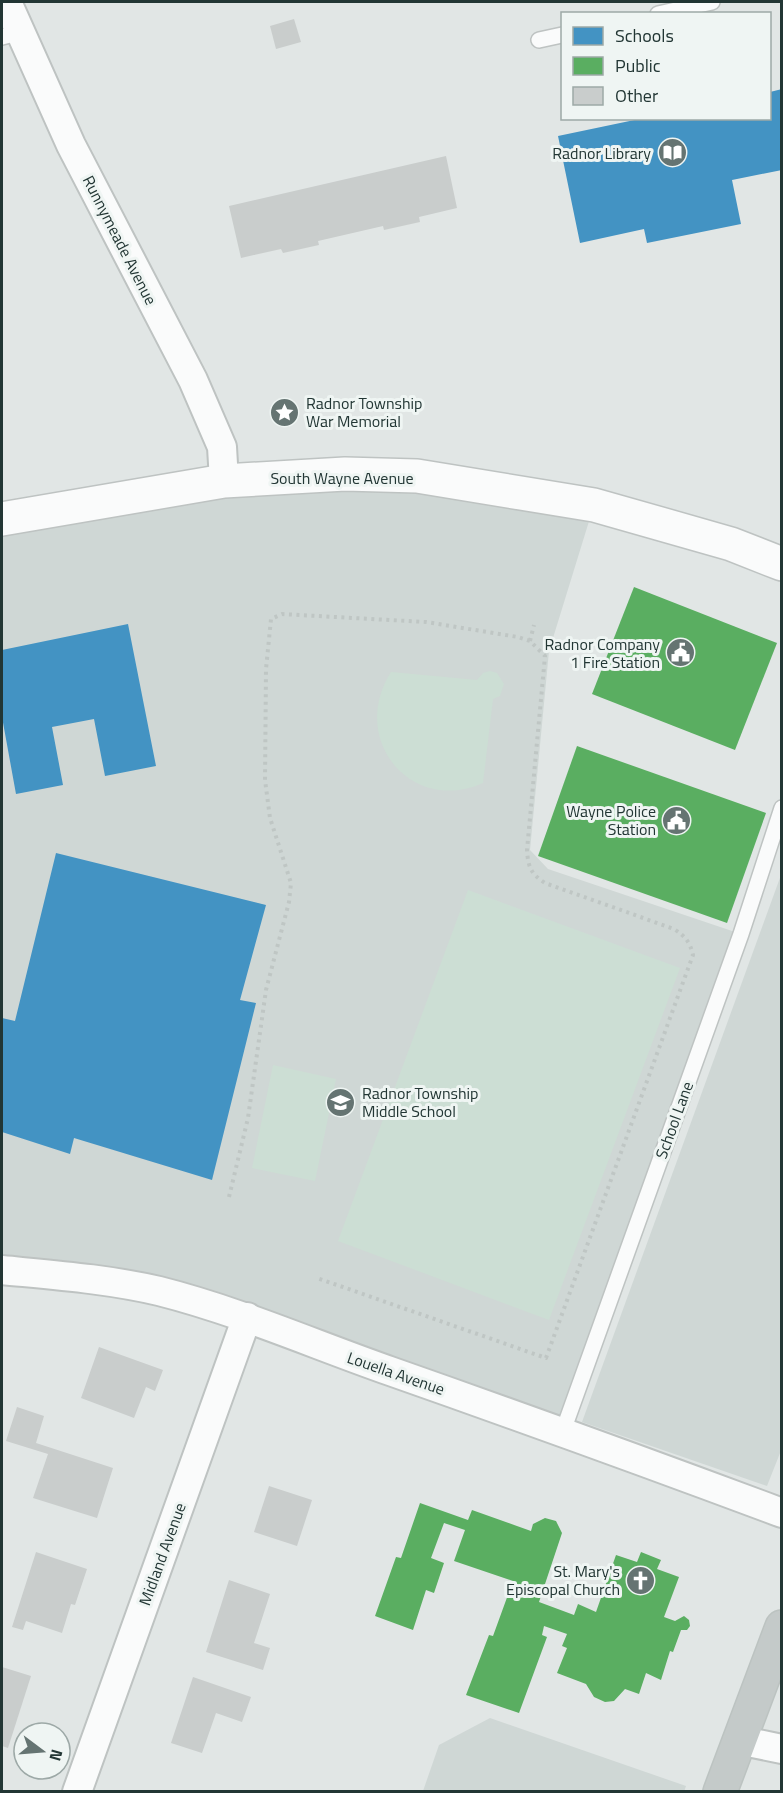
<svg xmlns="http://www.w3.org/2000/svg" width="783" height="1793" viewBox="0 0 783 1793" font-family="'Titillium Web',sans-serif">
<rect width="100%" height="100%" fill="#e1e6e5"/>
<!-- built -->
<g fill="#cfd7d5">
<polygon points="260,478 594,505 549,651 530,850 548,869 741,934 563,1431 247,1317 2,1270 2,519"/>
<polygon points="781,875 782,1448 767,1486 582,1422"/>
<polygon points="490,1718 686,1786 684,1792 423,1791 439,1745"/>
</g>
<!-- green -->
<g fill="#ccded4">
<path d="M490 671 497 673 504 684 500 696 493 699 483 783C412 815 348 740 391 672L477 680 483 673Z"/>
<polygon points="468,890 680,968 549,1320 338,1241"/>
<polygon points="273,1065 336,1079 315,1181 252,1168"/>
</g>
<!-- schools -->
<g fill="#4393c3">
<polygon points="782,89 782,170 732,180 741,224 647,243 644,229 580,243 558,136 644,118 770,118 770,92"/>
<polygon points="128,624 156,766 105,776 94,719 52,727 63,785 16,794 2,717 2,650"/>
<polygon points="56,853 266,905 240,1000 256,1003 212,1180 74,1138 70,1154 2,1132 2,1018 15,1021"/>
</g>
<!-- public -->
<g fill="#5aae61">
<polygon points="634,587 777,643 735,750 592,694"/>
<polygon points="577,746 766,813 727,923 538,856"/>
<polygon points="420,1503 468,1520 472,1510 531,1531 533,1524 545,1518 556,1521 562,1533 539,1602 574,1615 578,1604 596,1612 616,1555 637,1562 641,1552 661,1560 657,1569 679,1577 664,1617 675,1621 684,1616 689,1620 690,1626 687,1630 681,1630 673,1652 670,1651 661,1680 646,1673 639,1694 625,1689 614,1701 605,1702 594,1697 586,1684 557,1673 567,1648 562,1646 567,1634 544,1626 542,1635 547,1637 519,1713 466,1695 489,1635 493,1636 513,1581 454,1561 465,1530 444,1523 431,1558 444,1563 434,1593 426,1590 413,1630 375,1616 396,1557 401,1558"/>
</g>
<!-- building -->
<g fill="#c9cdcc">
<polygon points="294,19 301,42 276,49 270,26"/>
<polygon points="446,156 457,208 419,217 420,222 384,230 383,226 318,241 319,245 283,253 281,249 241,258 229,206"/>
<polygon points="99,1347 163,1370 155,1391 146,1387 134,1418 81,1398"/>
<polygon points="17,1407 44,1416 36,1443 113,1468 97,1518 33,1498 48,1454 6,1441"/>
<polygon points="269,1486 312,1500 297,1546 254,1532"/>
<polygon points="36,1552 87,1569 75,1605 71,1604 62,1633 26,1621 23,1630 12,1627"/>
<polygon points="229,1580 270,1594 254,1643 270,1648 263,1670 206,1652"/>
<polygon points="2,1667 31,1676 8,1748 2,1746"/>
<polygon points="193,1677 251,1697 242,1722 216,1713 202,1753 171,1743"/>
</g>
<g fill="none" stroke-linecap="round" stroke-linejoin="round">
<defs>
<g id="service">
<polyline points="658,14 712,2"/>
<polyline points="2,37 21,32"/>
<polyline points="539,40 562,35"/>
<polyline points="563,1431 741,934 782,808"/>
</g>
<g id="minor">
<polyline points="7,2 71,145 193,380 222,447 224,481"/>
<path d="M2 1270C53 1275 108 1279 159 1291 238 1311 313 1344 390 1371 521 1417 651 1464 782 1513"/>
<polyline points="738,1740 782,1749"/>
<polyline points="77,1792 247,1317"/>
</g>
<polyline id="secondary" points="2,519 224,481 345,474 417,476 594,505 731,544 782,564"/>
<polyline id="trunk" points="720,1792 782,1627"/>
</defs>
<!-- service casing -->
<use href="#service" stroke="#bec3c2" stroke-width="18"/>
<!-- minor casing -->
<use href="#minor" stroke="#bec3c2" stroke-width="32"/>
<!-- secondary casing -->
<use href="#secondary" stroke="#bec3c2" stroke-width="36"/>
<!-- trunk casing -->
<use href="#trunk" stroke="#bcc3c1" stroke-width="36"/>
<!-- path -->
<g stroke="#bfc6c4" stroke-width="4" stroke-dasharray="3 4.5" stroke-linecap="butt">
<polyline points="530,641 534,625"/>
<path d="M229 1197 248 1118 266 990 289 902 291 883 270 818 265 780 266 669 271 619 282 614 426 622 518 637 530 641 545 656 527 850C528 867 531 874 545 883L674 929C685 936 690 942 693 955L546 1358 317 1278"/>
</g>
<!-- service -->
<use href="#service" stroke="#fafbfb" stroke-width="15"/>
<!-- minor -->
<use href="#minor" stroke="#fafbfb" stroke-width="28"/>
<!-- secondary -->
<use href="#secondary" stroke="#fafbfb" stroke-width="33"/>
<!-- trunk -->
<use href="#trunk" stroke="#c4cac9" stroke-width="33"/>
</g>
<!-- icons -->
<defs>
<symbol id="library-disc" viewBox="-11 -11 22 22"><circle r="9.5" fill="#657472" stroke="#eff5f3"/><path d="M-6-4Q-3-5.5-.7-3.5V5Q-3 3-6 4ZM6-4Q3-5.5 .7-3.5V5Q3 3 6 4Z" fill="#fff"/></symbol>
<symbol id="sight-disc" viewBox="-11 -11 22 22"><circle r="9.5" fill="#657472" stroke="#eff5f3"/><path d="M0-6L1.8-2.2L6-1.7L2.9 1.2L3.7 5.4L0 3.3L-3.7 5.4L-2.9 1.2L-6-1.7L-1.8-2.2Z" fill="#fff"/></symbol>
<symbol id="civic-disc" viewBox="-11 -11 22 22"><circle r="9.5" fill="#657472" stroke="#eff5f3"/><path d="M-.6-6.5H3V-4.5H.6V-3L4-1V1h2V6H-6V1h2V-1L-.6-3ZM-1.2 2.5V6h2.4V2.5Z" fill="#fff"/></symbol>
<symbol id="school-disc" viewBox="-11 -11 22 22"><circle r="9.5" fill="#657472" stroke="#eff5f3"/><path d="M0-5L7-2L0 1L-7-2ZM-4 1L0 2.5L4 1V4Q0 6-4 4Z" fill="#fff"/></symbol>
<symbol id="church-disc" viewBox="-11 -11 22 22"><circle r="9.5" fill="#657472" stroke="#eff5f3"/><path d="M-1.2-6h2.4v3.5h3.3v2.4h-3.3V6h-2.4V-.1h-3.3v-2.4h3.3Z" fill="#fff"/></symbol>
</defs>
<g fill-rule="evenodd">
<use href="#library-disc" x="656" y="136" width="33" height="33"/>
<use href="#sight-disc" x="268" y="396" width="33" height="33"/>
<use href="#civic-disc" x="664" y="636" width="33" height="33"/>
<use href="#civic-disc" x="660" y="804" width="33" height="33"/>
<use href="#school-disc" x="324" y="1086" width="33" height="33"/>
<use href="#church-disc" x="624" y="1564" width="33" height="33"/>
</g>
<g text-anchor="middle" stroke-width="6" stroke-linejoin="round" paint-order="stroke">
<!-- poi labels -->
<g font-size="16" fill="#223634" stroke="#eff5f3" text-anchor="end">
<text x="651" y="159">Radnor Library</text>
<text x="306" y="409" text-anchor="start">Radnor Township<tspan x="306" dy="18">War Memorial</tspan></text>
<text x="660" y="650">Radnor Company<tspan x="660" dy="18">1 Fire Station</tspan></text>
<text x="656" y="817">Wayne Police<tspan x="656" dy="18">Station</tspan></text>
<text x="362" y="1099" text-anchor="start">Radnor Township<tspan x="362" dy="18">Middle School</tspan></text>
<text x="620" y="1577">St. Mary's<tspan x="620" dy="18">Episcopal Church</tspan></text>
</g>
<!-- street labels -->
<g font-size="16" fill="#223634" stroke="#eff5f3">
<text transform="translate(120 240) rotate(63)" y="6">Runnymeade Avenue</text>
<text x="342" y="484">South Wayne Avenue</text>
<text transform="translate(674 1120) rotate(-70)" y="6">School Lane</text>
<text transform="translate(396 1373) rotate(19)" y="6">Louella Avenue</text>
<text transform="translate(162 1554) rotate(-70)" y="6">Midland Avenue</text>
</g>
</g>
<!-- border -->
<rect width="783" height="1793" fill="none" stroke="#223634" stroke-width="6"/>
<!-- legend -->
<rect x="561" y="12" width="210" height="108" fill="#eff5f3" stroke="#9da9a7" stroke-width="1.5"/>
<rect x="573" y="27" width="30" height="18" fill="#4393c3" stroke="#9da9a7" stroke-width="1.5"/>
<text x="615" y="42" font-size="18" fill="#223634">Schools</text>
<rect x="573" y="57" width="30" height="18" fill="#5aae61" stroke="#9da9a7" stroke-width="1.5"/>
<text x="615" y="72" font-size="18" fill="#223634">Public</text>
<rect x="573" y="87" width="30" height="18" fill="#c9cdcc" stroke="#9da9a7" stroke-width="1.5"/>
<text x="615" y="102" font-size="18" fill="#223634">Other</text>
<!-- north arrow -->
<g transform="translate(42 1751) rotate(106)"><circle r="28" fill="#eff5f3" stroke="#9da9a7" stroke-width="1.5"/>
<path d="M0-4.5L10 22L0 15L-10 22Z" fill="#657472"/>
<text y="-9" font-size="16" font-weight="bold" text-anchor="middle" fill="#223634">N</text>
</g>
</svg>
